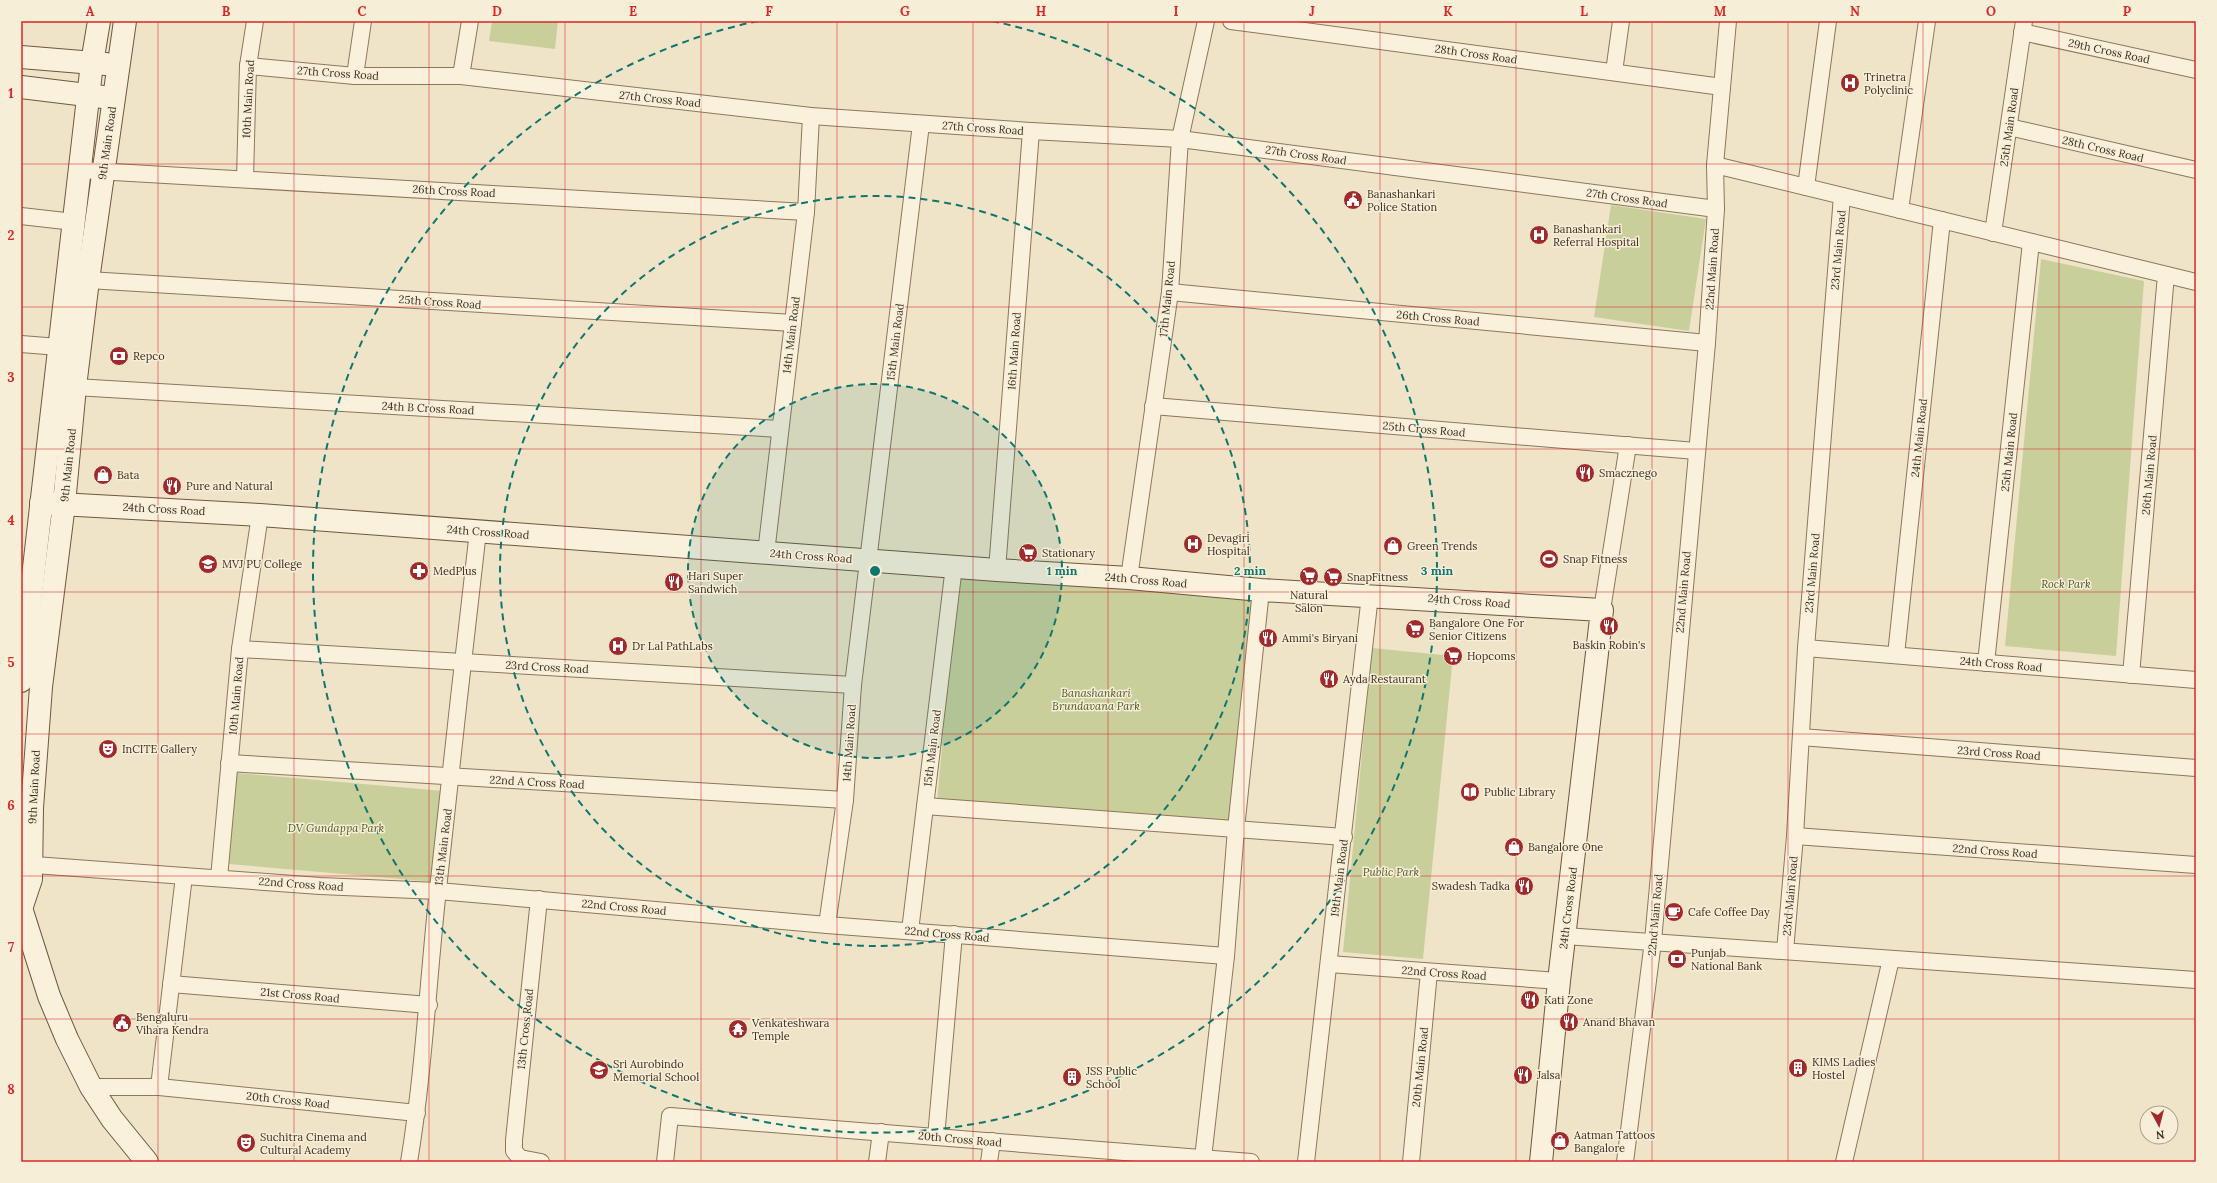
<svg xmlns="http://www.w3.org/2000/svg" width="2217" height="1183" viewBox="0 0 2217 1183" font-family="Lora,serif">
<rect width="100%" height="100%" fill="#f0e4c8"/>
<!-- green -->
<g fill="#c9cf9b">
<polygon points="492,21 558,21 555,49 489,41"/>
<polygon points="1611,205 1706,219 1689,331 1594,317"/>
<polygon points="2041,259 2144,281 2116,656 2005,646"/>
<polygon points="958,570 1256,596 1235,829 937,802"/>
<polygon points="1372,648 1453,656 1423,959 1343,952"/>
<polygon points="237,773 444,791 435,882 229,864"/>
</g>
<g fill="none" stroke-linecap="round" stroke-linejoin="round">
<defs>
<g id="street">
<polyline points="1231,21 1722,87"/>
<polyline points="2022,32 2196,70"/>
<polyline points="248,66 355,76 461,76 811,116 1031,131 1180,139 1716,209"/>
<polyline points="1614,72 1621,21"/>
<polyline points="355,76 363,21"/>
<polyline points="461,76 470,21"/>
<polyline points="2009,127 2196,170"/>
<polyline points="1715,165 2196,282"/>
<polyline points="79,170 806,212"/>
<polyline points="245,178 248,66 255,21"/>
<polyline points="1806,187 1828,21"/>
<polyline points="1900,210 1927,21"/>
<polyline points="21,216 74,222"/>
<polyline points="1993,233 2024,21"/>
<polyline points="88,280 793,323"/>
<polyline points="1170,292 1707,343"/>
<polyline points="21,344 59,347"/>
<polyline points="75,387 780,429"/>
<polyline points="1153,406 1696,451"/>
<polyline points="766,553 806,212 811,116"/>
<polyline points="997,570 1031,131"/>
<polyline points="1129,578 1170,292 1180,139 1206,21"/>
<polyline points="1602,610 1628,445"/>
<polyline points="1806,648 2196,680"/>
<polyline points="240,649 853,685"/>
<polyline points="1896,655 1942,220"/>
<polyline points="1986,663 2031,242"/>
<polyline points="2131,675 2166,275"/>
<polyline points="1801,737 2196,768"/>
<polyline points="229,763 845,800"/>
<polyline points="925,806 1344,837"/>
<polyline points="1795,836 2196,865"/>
<polyline points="21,864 320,886 438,891 827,925 1226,956"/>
<polyline points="219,878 240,649 260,515"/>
<polyline points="539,899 514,1140 514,1151 520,1158 541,1162"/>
<polyline points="827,925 845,800 853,685 921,124"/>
<polyline points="910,931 954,566"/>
<polyline points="1565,936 2196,980"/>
<polyline points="1785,951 1795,836 1806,648 1842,196"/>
<polyline points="1329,964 1559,981"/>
<polyline points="171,984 429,1005"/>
<polyline points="91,1087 159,1087 417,1113"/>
<polyline points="159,1087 184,876"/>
<polyline points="936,1137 954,934"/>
<polyline points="1203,1158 1226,956 1236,829 1261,590"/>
<path d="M409 1162C424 1071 428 980 438 889 451 770 464 650 478 531"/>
<polyline points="665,1162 670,1116 1251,1162"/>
<polyline points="877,1162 881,1132"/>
<polyline points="989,1162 992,1141"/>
<polyline points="1306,1162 1370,595"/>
<polyline points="1411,1162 1429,972"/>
<polyline points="1625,1162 1653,941 1707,343 1716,209 1715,165 1728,21"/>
<polyline points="1844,1162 1891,959"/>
</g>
<g id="secondary">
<polyline points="21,57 106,64"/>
<polyline points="21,87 103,97"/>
<polyline points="41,503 260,515 997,570 1129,578 1261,590 1602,610 1559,981 1541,1162"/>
<polyline points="21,681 92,63 99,21"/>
<polyline points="21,908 49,996 67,1039 91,1087 112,1119 147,1162"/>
<polyline points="21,909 31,879 32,808 41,687 64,504 75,387 88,280 125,21"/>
</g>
</defs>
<!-- street casing -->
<use href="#street" stroke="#8d765c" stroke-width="18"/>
<!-- secondary casing -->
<use href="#secondary" stroke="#6f573f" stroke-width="24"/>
<!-- street -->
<use href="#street" stroke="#faf1dc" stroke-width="16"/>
<!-- secondary -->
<use href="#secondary" stroke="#faf1dc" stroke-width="22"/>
</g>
<!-- grid -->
<path fill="none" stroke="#d62828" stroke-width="1" stroke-opacity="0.55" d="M158 21V1162M294 21V1162M429 21V1162M565 21V1162M701 21V1162M837 21V1162M973 21V1162M1108 21V1162M1244 21V1162M1380 21V1162M1516 21V1162M1652 21V1162M1788 21V1162M1923 21V1162M2059 21V1162M21 164H2196M21 307H2196M21 449H2196M21 592H2196M21 734H2196M21 876H2196M21 1019H2196"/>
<!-- distance rings -->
<circle cx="875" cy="571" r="187" fill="#0f766e" fill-opacity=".12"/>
<g fill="none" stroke="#0f766e" stroke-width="2" stroke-dasharray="7 5">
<circle cx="875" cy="571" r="187"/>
<circle cx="875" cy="571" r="375"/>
<path d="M992 21A562 562 0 1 1 758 21"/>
</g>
<!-- icons -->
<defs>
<symbol id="hospital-disc" viewBox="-11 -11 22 22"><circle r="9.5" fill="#9e2a2b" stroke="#f7eed8"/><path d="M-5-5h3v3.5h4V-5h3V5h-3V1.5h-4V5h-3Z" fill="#fff"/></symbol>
<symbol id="civic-disc" viewBox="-11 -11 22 22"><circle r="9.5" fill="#9e2a2b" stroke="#f7eed8"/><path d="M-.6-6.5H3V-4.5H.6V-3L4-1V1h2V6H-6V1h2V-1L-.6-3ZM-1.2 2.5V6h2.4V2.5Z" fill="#fff"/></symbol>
<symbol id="bank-disc" viewBox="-11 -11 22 22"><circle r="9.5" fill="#9e2a2b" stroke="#f7eed8"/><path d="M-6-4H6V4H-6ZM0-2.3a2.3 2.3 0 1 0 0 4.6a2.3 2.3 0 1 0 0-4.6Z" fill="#fff"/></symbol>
<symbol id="restaurant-disc" viewBox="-11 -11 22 22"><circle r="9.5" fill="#9e2a2b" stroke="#f7eed8"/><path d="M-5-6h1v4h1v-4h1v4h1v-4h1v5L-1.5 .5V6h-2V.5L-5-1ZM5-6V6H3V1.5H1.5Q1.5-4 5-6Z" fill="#fff"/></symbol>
<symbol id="shop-disc" viewBox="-11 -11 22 22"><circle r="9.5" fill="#9e2a2b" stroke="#f7eed8"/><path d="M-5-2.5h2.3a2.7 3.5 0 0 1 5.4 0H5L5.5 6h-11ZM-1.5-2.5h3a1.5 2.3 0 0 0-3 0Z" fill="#fff"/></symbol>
<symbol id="supermarket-disc" viewBox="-11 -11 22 22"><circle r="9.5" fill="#9e2a2b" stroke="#f7eed8"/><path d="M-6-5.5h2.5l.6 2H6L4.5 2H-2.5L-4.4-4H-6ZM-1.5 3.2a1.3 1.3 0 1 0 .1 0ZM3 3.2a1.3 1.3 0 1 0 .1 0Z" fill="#fff"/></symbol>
<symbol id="stadium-disc" viewBox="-11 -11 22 22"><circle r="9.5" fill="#9e2a2b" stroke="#f7eed8"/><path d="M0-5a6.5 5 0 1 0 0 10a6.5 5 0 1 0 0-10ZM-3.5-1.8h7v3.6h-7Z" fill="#fff"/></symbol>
<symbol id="university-disc" viewBox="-11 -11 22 22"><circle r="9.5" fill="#9e2a2b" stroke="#f7eed8"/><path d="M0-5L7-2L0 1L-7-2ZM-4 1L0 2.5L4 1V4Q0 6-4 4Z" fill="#fff"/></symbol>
<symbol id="pharmacy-disc" viewBox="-11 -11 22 22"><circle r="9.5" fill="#9e2a2b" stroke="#f7eed8"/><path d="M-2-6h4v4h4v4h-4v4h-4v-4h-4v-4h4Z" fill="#fff"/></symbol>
<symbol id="theatre-disc" viewBox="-11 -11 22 22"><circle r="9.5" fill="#9e2a2b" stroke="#f7eed8"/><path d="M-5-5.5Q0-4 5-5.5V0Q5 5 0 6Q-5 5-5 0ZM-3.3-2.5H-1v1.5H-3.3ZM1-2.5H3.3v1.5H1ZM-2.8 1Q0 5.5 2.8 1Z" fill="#fff"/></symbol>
<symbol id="library-disc" viewBox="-11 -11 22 22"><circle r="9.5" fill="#9e2a2b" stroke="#f7eed8"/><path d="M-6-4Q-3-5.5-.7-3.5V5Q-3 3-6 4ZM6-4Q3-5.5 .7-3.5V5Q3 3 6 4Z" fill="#fff"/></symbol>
<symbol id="cafe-disc" viewBox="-11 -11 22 22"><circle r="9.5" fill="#9e2a2b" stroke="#f7eed8"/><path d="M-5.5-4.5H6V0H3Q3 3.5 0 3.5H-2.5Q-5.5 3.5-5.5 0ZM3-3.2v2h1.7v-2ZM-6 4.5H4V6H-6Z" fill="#fff"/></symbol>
<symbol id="temple-disc" viewBox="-11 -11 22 22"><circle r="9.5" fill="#9e2a2b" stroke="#f7eed8"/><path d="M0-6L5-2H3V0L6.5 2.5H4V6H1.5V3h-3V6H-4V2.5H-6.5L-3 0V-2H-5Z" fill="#fff"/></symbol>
<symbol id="building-disc" viewBox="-11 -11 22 22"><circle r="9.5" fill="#9e2a2b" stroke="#f7eed8"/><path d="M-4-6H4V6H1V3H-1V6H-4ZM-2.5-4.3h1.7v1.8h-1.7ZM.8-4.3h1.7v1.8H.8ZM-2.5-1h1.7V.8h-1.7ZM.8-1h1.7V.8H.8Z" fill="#fff"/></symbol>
<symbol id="school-disc" viewBox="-11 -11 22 22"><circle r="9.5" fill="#9e2a2b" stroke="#f7eed8"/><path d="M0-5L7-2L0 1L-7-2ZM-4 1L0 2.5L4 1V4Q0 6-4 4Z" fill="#fff"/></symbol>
</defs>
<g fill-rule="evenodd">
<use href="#hospital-disc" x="1839" y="72" width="22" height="22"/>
<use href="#civic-disc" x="1342" y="189" width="22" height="22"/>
<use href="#hospital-disc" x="1528" y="224" width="22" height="22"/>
<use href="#bank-disc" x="108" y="345" width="22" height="22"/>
<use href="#restaurant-disc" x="1574" y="462" width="22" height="22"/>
<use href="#shop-disc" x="92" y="464" width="22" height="22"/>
<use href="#restaurant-disc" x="161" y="475" width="22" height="22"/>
<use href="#hospital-disc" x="1182" y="533" width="22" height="22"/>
<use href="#shop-disc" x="1382" y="535" width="22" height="22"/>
<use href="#supermarket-disc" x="1017" y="542" width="22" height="22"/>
<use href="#stadium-disc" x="1538" y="548" width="22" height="22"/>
<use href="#university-disc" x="197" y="553" width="22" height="22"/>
<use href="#pharmacy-disc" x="408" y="560" width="22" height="22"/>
<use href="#supermarket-disc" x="1298" y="565" width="22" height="22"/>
<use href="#supermarket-disc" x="1322" y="566" width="22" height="22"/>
<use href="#restaurant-disc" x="663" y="571" width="22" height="22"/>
<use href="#restaurant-disc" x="1598" y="615" width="22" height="22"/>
<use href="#supermarket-disc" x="1404" y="618" width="22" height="22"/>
<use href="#restaurant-disc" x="1257" y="627" width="22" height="22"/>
<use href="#hospital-disc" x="607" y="635" width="22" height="22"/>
<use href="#supermarket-disc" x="1442" y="645" width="22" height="22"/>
<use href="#restaurant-disc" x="1318" y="668" width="22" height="22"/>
<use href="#theatre-disc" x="97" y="738" width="22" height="22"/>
<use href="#library-disc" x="1459" y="781" width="22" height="22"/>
<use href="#shop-disc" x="1503" y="836" width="22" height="22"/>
<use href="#restaurant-disc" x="1513" y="875" width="22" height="22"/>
<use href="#cafe-disc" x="1663" y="901" width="22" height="22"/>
<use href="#bank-disc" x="1666" y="948" width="22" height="22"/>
<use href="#restaurant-disc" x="1519" y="989" width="22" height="22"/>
<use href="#restaurant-disc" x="1558" y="1011" width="22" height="22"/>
<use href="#civic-disc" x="111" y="1012" width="22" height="22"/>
<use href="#temple-disc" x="727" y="1018" width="22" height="22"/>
<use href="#building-disc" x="1787" y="1057" width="22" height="22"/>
<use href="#school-disc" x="588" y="1059" width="22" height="22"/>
<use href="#restaurant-disc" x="1512" y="1064" width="22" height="22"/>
<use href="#building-disc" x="1061" y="1066" width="22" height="22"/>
<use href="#shop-disc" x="1549" y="1130" width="22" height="22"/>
<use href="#theatre-disc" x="235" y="1132" width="22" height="22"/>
</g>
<g text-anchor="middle" stroke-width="3" stroke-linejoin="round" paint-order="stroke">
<!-- street labels -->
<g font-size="11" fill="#3d2e20" stroke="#f7eed8">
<text transform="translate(2109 51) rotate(12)" y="4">29th Cross Road</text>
<text transform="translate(1476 54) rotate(8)" y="4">28th Cross Road</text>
<text transform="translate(338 73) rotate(4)" y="4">27th Cross Road</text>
<text transform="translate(248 99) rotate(-87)" y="4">10th Main Road</text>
<text transform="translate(660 99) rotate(6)" y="4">27th Cross Road</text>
<text transform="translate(2009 127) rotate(-82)" y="4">25th Main Road</text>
<text transform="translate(983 128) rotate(4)" y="4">27th Cross Road</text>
<text transform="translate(107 143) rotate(-82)" y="4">9th Main Road</text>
<text transform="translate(2103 149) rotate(13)" y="4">28th Cross Road</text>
<text transform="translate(1306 155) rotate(8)" y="4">27th Cross Road</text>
<text transform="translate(454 191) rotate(3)" y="4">26th Cross Road</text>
<text transform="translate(1627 198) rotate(8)" y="4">27th Cross Road</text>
<text transform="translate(1838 250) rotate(-85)" y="4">23rd Main Road</text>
<text transform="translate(1712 269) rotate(-86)" y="4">22nd Main Road</text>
<text transform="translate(1167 299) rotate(-84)" y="4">17th Main Road</text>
<text transform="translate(440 302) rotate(4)" y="4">25th Cross Road</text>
<text transform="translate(1438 318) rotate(5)" y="4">26th Cross Road</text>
<text transform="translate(791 335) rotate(-83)" y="4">14th Main Road</text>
<text transform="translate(895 342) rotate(-83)" y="4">15th Main Road</text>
<text transform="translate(1014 351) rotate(-86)" y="4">16th Main Road</text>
<text transform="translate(428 408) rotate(3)" y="4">24th B Cross Road</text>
<text transform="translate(1424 429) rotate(5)" y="4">25th Cross Road</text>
<text transform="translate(1919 438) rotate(-84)" y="4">24th Main Road</text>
<text transform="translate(2009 452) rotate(-84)" y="4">25th Main Road</text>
<text transform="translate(68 465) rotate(-84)" y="4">9th Main Road</text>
<text transform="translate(2149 475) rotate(-85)" y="4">26th Main Road</text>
<text transform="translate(164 509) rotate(3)" y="4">24th Cross Road</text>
<text transform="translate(488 532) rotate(4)" y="4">24th Cross Road</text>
<text transform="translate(811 556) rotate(4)" y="4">24th Cross Road</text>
<text transform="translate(1812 573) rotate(-85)" y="4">23rd Main Road</text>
<text transform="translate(1146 580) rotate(5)" y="4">24th Cross Road</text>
<text transform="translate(1683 592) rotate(-85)" y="4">22nd Main Road</text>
<text transform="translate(1469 601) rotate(4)" y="4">24th Cross Road</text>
<text transform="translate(2001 664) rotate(5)" y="4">24th Cross Road</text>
<text transform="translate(547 667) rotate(3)" y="4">23rd Cross Road</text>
<text transform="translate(236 696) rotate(-85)" y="4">10th Main Road</text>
<text transform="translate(849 743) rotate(-86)" y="4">14th Main Road</text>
<text transform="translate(932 748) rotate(-83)" y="4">15th Main Road</text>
<text transform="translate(1999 753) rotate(4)" y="4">23rd Cross Road</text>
<text transform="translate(537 782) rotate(3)" y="4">22nd A Cross Road</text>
<text transform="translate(34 787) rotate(-87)" y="4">9th Main Road</text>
<text transform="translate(443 847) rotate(-83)" y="4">13th Main Road</text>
<text transform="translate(1995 851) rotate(4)" y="4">22nd Cross Road</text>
<text transform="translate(1339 878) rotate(-83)" y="4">19th Main Road</text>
<text transform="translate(301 884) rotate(4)" y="4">22nd Cross Road</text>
<text transform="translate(1790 896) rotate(-85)" y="4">23rd Main Road</text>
<text transform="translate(624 907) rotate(5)" y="4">22nd Cross Road</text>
<text transform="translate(1568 908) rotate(-83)" y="4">24th Cross Road</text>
<text transform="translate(1655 915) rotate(-85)" y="4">22nd Main Road</text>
<text transform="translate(947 934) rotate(5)" y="4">22nd Cross Road</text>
<text transform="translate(1444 973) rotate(4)" y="4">22nd Cross Road</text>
<text transform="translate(300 995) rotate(5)" y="4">21st Cross Road</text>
<text transform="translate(525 1029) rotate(-84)" y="4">13th Cross Road</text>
<text transform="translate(1420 1067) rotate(-84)" y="4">20th Main Road</text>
<text transform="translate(288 1100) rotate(6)" y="4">20th Cross Road</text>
<text transform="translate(960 1139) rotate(5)" y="4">20th Cross Road</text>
</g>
<!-- poi labels -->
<g font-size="11" fill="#3d2e20" stroke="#f7eed8" text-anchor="start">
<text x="1864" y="81">Trinetra<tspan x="1864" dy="13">Polyclinic</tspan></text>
<text x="1367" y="198">Banashankari<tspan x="1367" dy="13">Police Station</tspan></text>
<text x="1553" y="233">Banashankari<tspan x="1553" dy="13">Referral Hospital</tspan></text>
<text x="133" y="360">Repco</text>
<text x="1599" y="477">Smacznego</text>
<text x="117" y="479">Bata</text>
<text x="186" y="490">Pure and Natural</text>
<text x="1207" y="542">Devagiri<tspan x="1207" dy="13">Hospital</tspan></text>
<text x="1407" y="550">Green Trends</text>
<text x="1042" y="557">Stationary</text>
<text x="1563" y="563">Snap Fitness</text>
<text x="222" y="568">MVJ PU College</text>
<text x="433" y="575">MedPlus</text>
<text x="688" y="580">Hari Super<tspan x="688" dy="13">Sandwich</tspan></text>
<text x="1347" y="581">SnapFitness</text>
<text x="1309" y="599" text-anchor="middle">Natural<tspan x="1309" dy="13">Salon</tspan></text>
<text x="1429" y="627">Bangalore One For<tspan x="1429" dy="13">Senior Citizens</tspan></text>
<text x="1282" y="642">Ammi's Biryani</text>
<text x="1609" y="649" text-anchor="middle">Baskin Robin's</text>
<text x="632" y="650">Dr Lal PathLabs</text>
<text x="1467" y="660">Hopcoms</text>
<text x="1343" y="683">Ayda Restaurant</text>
<text x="122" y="753">InCITE Gallery</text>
<text x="1484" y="796">Public Library</text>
<text x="1528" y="851">Bangalore One</text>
<text x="1510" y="890" text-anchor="end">Swadesh Tadka</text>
<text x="1688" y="916">Cafe Coffee Day</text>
<text x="1691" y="957">Punjab<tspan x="1691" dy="13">National Bank</tspan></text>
<text x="1544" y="1004">Kati Zone</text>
<text x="136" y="1021">Bengaluru<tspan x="136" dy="13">Vihara Kendra</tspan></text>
<text x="1583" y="1026">Anand Bhavan</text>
<text x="752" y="1027">Venkateshwara<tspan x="752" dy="13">Temple</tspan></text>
<text x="1812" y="1066">KIMS Ladies<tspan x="1812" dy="13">Hostel</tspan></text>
<text x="613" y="1068">Sri Aurobindo<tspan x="613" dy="13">Memorial School</tspan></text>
<text x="1086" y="1075">JSS Public<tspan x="1086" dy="13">School</tspan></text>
<text x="1537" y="1079">Jalsa</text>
<text x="1574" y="1139">Aatman Tattoos<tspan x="1574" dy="13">Bangalore</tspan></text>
<text x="260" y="1141">Suchitra Cinema and<tspan x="260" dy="13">Cultural Academy</tspan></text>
</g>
<!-- park labels -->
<g font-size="11" font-style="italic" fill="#4d5a26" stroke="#f7eed8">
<text x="2066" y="588">Rock Park</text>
<text x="1096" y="697">Banashankari<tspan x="1096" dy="13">Brundavana Park</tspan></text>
<text x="336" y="832">DV Gundappa Park</text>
<text x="1391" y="876">Public Park</text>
</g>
</g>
<circle cx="875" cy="571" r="6" fill="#0f766e" stroke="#f7eed8" stroke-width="2"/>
<g font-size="12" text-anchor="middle" font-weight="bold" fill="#0f766e" stroke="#f7eed8" stroke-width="3" stroke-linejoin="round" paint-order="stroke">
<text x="1062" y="575">1 min</text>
<text x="1250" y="575">2 min</text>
<text x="1437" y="575">3 min</text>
</g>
<!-- border -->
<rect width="2217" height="1183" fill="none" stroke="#f7eed8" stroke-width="44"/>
<!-- north arrow -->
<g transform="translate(2159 1125) rotate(173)"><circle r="19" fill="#f7eed8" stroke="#ada18e"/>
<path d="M0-3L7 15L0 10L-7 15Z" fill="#9e2a2b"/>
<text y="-6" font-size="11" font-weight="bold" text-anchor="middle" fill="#3d2e20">N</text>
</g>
<rect x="22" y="22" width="2173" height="1139" fill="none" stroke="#d62828" stroke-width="1.5"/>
<g font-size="13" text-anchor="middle" font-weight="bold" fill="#d62828">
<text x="90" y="16">A</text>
<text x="226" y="16">B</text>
<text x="362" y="16">C</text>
<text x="497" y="16">D</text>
<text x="633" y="16">E</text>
<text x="769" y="16">F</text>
<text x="905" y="16">G</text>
<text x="1041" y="16">H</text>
<text x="1176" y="16">I</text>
<text x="1312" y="16">J</text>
<text x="1448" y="16">K</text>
<text x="1584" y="16">L</text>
<text x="1720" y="16">M</text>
<text x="1855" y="16">N</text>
<text x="1991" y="16">O</text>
<text x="2127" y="16">P</text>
<text x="11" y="98">1</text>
<text x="11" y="240">2</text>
<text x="11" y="382">3</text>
<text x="11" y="525">4</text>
<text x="11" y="667">5</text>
<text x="11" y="810">6</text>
<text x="11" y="952">7</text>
<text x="11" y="1094">8</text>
</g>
</svg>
